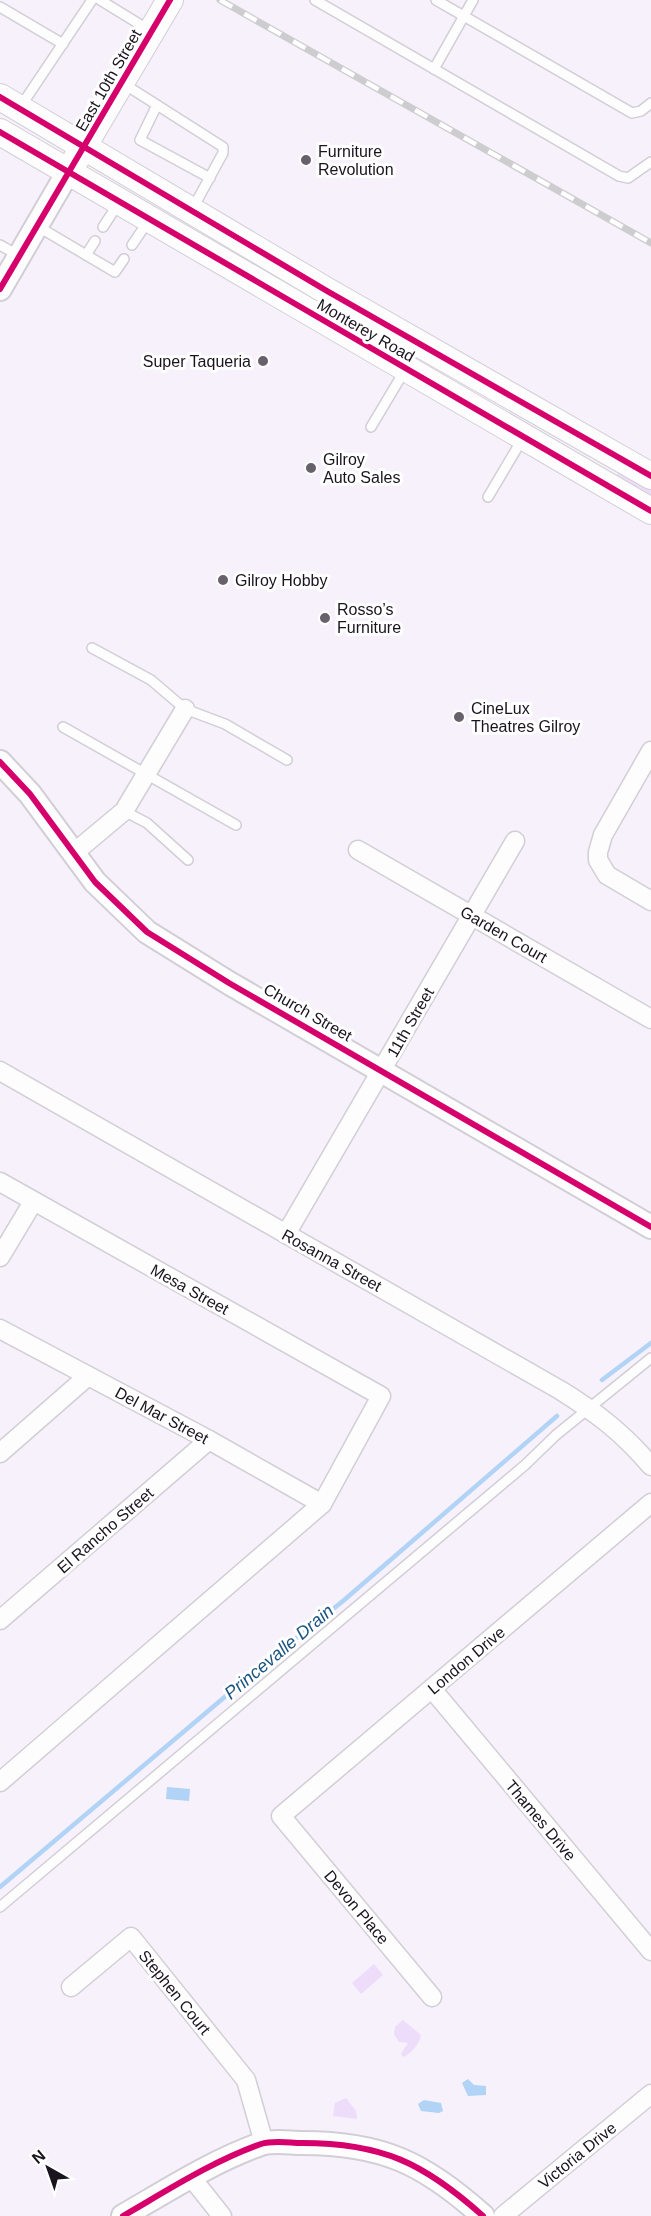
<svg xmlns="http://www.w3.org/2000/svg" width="651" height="2216" viewBox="0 0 651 2216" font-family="Helvetica,sans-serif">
<rect width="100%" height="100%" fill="#f6f1fa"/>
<!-- green -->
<g fill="#edddfb">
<polygon points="622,470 651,486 651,500 615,477"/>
<polygon points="374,1964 383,1975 361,1994 352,1983"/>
<path d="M403 2020 421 2035C420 2043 411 2054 403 2057L401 2054 408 2043 399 2042 394 2034 395 2027Z"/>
<polygon points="346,2098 356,2111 357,2119 333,2116 335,2103"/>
</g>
<!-- water -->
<g fill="#b0d3f6">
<polygon points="167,1787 190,1789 189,1801 166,1799"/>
<polygon points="468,2079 474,2085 486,2086 486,2095 468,2096 462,2083"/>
<polygon points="424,2100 441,2103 443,2111 439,2113 421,2111 418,2104"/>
</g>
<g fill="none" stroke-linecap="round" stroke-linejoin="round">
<!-- stream -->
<g stroke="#b0d3f6" stroke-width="4.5">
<polyline points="602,1380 651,1343"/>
<polyline points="0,1887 259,1668 343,1601 557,1416"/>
</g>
<defs>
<g id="service">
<polyline points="100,0 149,30"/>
<polyline points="315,0 619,176 628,178 651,162"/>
<polyline points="436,0 632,113 641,111 651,103"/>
<polyline points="0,7 63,44"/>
<polyline points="434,69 473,0"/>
<polyline points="124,84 223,147 223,153 193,208"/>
<polyline points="157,105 140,140 210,178"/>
<polyline points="21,106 92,0"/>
<polyline points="37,226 115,272 124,259"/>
<polyline points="103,227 118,204"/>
<polyline points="0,245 19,256"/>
<polyline points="132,245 149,220"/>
<polyline points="86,255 95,241"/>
<polyline points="371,427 405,370"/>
<polyline points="488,497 523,438"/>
<polyline points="92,648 151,680 185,709 225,724 287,760"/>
<polyline points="63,727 236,825"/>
<polyline points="124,811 147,823 188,860"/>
<polyline points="0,1907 525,1465 556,1435 651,1358"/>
</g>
<g id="minor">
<polyline points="651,751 603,835 598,852 598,860 607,875 651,901"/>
<polyline points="358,850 651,1019"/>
<polyline points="75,852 124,811 185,709"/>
<path d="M0 1071 560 1390C597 1413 623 1433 651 1466"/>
<polyline points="0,1182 381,1396 322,1504 0,1782"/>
<polyline points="286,1234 515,841"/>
<polyline points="0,1257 33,1202"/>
<polyline points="0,1329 209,1440 322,1504"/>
<polyline points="0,1453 88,1376"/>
<polyline points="0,1620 209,1440"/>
<polyline points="432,1689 651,1951"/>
<polyline points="71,1987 131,1937 246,2080 264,2143"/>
<polyline points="432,1997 281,1816 651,1503"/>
<polyline points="191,2177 222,2216"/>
<polyline points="503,2216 651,2094"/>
</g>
<g id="tertiary">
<polyline points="0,289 68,172"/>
<polyline points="0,762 30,794 95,882 147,932 229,983 651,1227"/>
<path d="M123 2216C168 2190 213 2161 261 2144 273 2140 290 2143 302 2143 382 2143 424 2163 483 2216"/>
</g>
<g id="secondary">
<polyline points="0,97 327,291 651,476"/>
<polyline points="0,132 651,511"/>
<polyline points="76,159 170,0"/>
</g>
</defs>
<!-- service casing -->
<use href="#service" stroke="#d2ced6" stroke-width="12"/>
<!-- minor casing -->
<use href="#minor" stroke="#d2ced6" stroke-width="21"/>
<!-- tertiary casing -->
<use href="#tertiary" stroke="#d2ced6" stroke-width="26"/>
<!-- secondary casing -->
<use href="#secondary" stroke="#d2ced6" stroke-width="28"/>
<!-- service -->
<use href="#service" stroke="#fefdfe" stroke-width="9"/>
<!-- minor -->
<use href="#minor" stroke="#fefdfe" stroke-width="18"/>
<!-- tertiary -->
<use href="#tertiary" stroke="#fefdfe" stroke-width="22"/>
<!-- secondary -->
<use href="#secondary" stroke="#fefdfe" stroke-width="26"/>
<defs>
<polyline id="rail" points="220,0 651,243"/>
</defs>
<!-- rail casing -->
<use href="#rail" stroke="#cdcccf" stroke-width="7"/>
<!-- rail -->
<use href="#rail" stroke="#fff" stroke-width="4.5" stroke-dasharray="14" stroke-linecap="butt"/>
<defs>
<g id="cycleway">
<polyline points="0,97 327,291 651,476"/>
<polyline points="0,132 651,511"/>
<polyline points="0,289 170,0"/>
<polyline points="0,762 30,794 95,882 147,932 229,983 651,1227"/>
<path d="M123 2216C168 2190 213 2161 261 2144 273 2140 290 2143 302 2143 382 2143 424 2163 483 2216"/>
</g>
</defs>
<!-- cycleway casing -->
<use href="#cycleway" stroke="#fff" stroke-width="10"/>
<!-- cycleway -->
<use href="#cycleway" stroke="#d6006c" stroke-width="6"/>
</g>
<!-- markers -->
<g fill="#66616b" stroke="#fff" stroke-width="2">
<circle cx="306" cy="160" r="6"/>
<circle cx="263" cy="361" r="6"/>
<circle cx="311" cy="468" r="6"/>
<circle cx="223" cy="580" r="6"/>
<circle cx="325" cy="618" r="6"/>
<circle cx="459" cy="717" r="6"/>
</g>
<g text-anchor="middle" stroke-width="6" stroke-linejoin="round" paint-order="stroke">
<!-- street labels -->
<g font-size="16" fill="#19141e" stroke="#fff">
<text transform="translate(108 80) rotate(-60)" y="6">East 10th Street</text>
<text transform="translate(366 330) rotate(30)" y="6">Monterey Road</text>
<text transform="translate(504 934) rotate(30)" y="6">Garden Court</text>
<text transform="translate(308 1012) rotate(30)" y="6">Church Street</text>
<text transform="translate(410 1022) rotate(-60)" y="6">11th Street</text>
<text transform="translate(332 1260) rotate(29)" y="6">Rosanna Street</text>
<text transform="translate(190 1289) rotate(29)" y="6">Mesa Street</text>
<text transform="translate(162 1415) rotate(28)" y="6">Del Mar Street</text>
<text transform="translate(105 1530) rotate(-41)" y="6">El Rancho Street</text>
<text transform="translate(466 1660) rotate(-40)" y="6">London Drive</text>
<text transform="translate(541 1820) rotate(50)" y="6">Thames Drive</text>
<text transform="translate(357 1907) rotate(50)" y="6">Devon Place</text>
<text transform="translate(175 1992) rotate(51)" y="6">Stephen Court</text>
<text transform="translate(577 2155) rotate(-39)" y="6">Victoria Drive</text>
</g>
<!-- poi labels -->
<g font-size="16" fill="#19141e" stroke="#fff" text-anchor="start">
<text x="318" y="157">Furniture<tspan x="318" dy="18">Revolution</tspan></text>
<text x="251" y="367" text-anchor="end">Super Taqueria</text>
<text x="323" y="465">Gilroy<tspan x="323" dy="18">Auto Sales</tspan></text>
<text x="235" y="586">Gilroy Hobby</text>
<text x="337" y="615">Rosso’s<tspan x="337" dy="18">Furniture</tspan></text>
<text x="471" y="714">CineLux<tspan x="471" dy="18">Theatres Gilroy</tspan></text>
</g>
<!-- water labels -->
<g font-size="18" font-style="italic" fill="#1c5480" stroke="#fff">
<text transform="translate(279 1652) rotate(-40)" y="6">Princevalle Drain</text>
</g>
</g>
<!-- north arrow -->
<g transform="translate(48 2168) rotate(320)" stroke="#ffffff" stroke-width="4.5" paint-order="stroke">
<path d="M0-4.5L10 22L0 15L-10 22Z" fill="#19141e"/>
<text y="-9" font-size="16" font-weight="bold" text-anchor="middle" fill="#19141e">N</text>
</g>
</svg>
